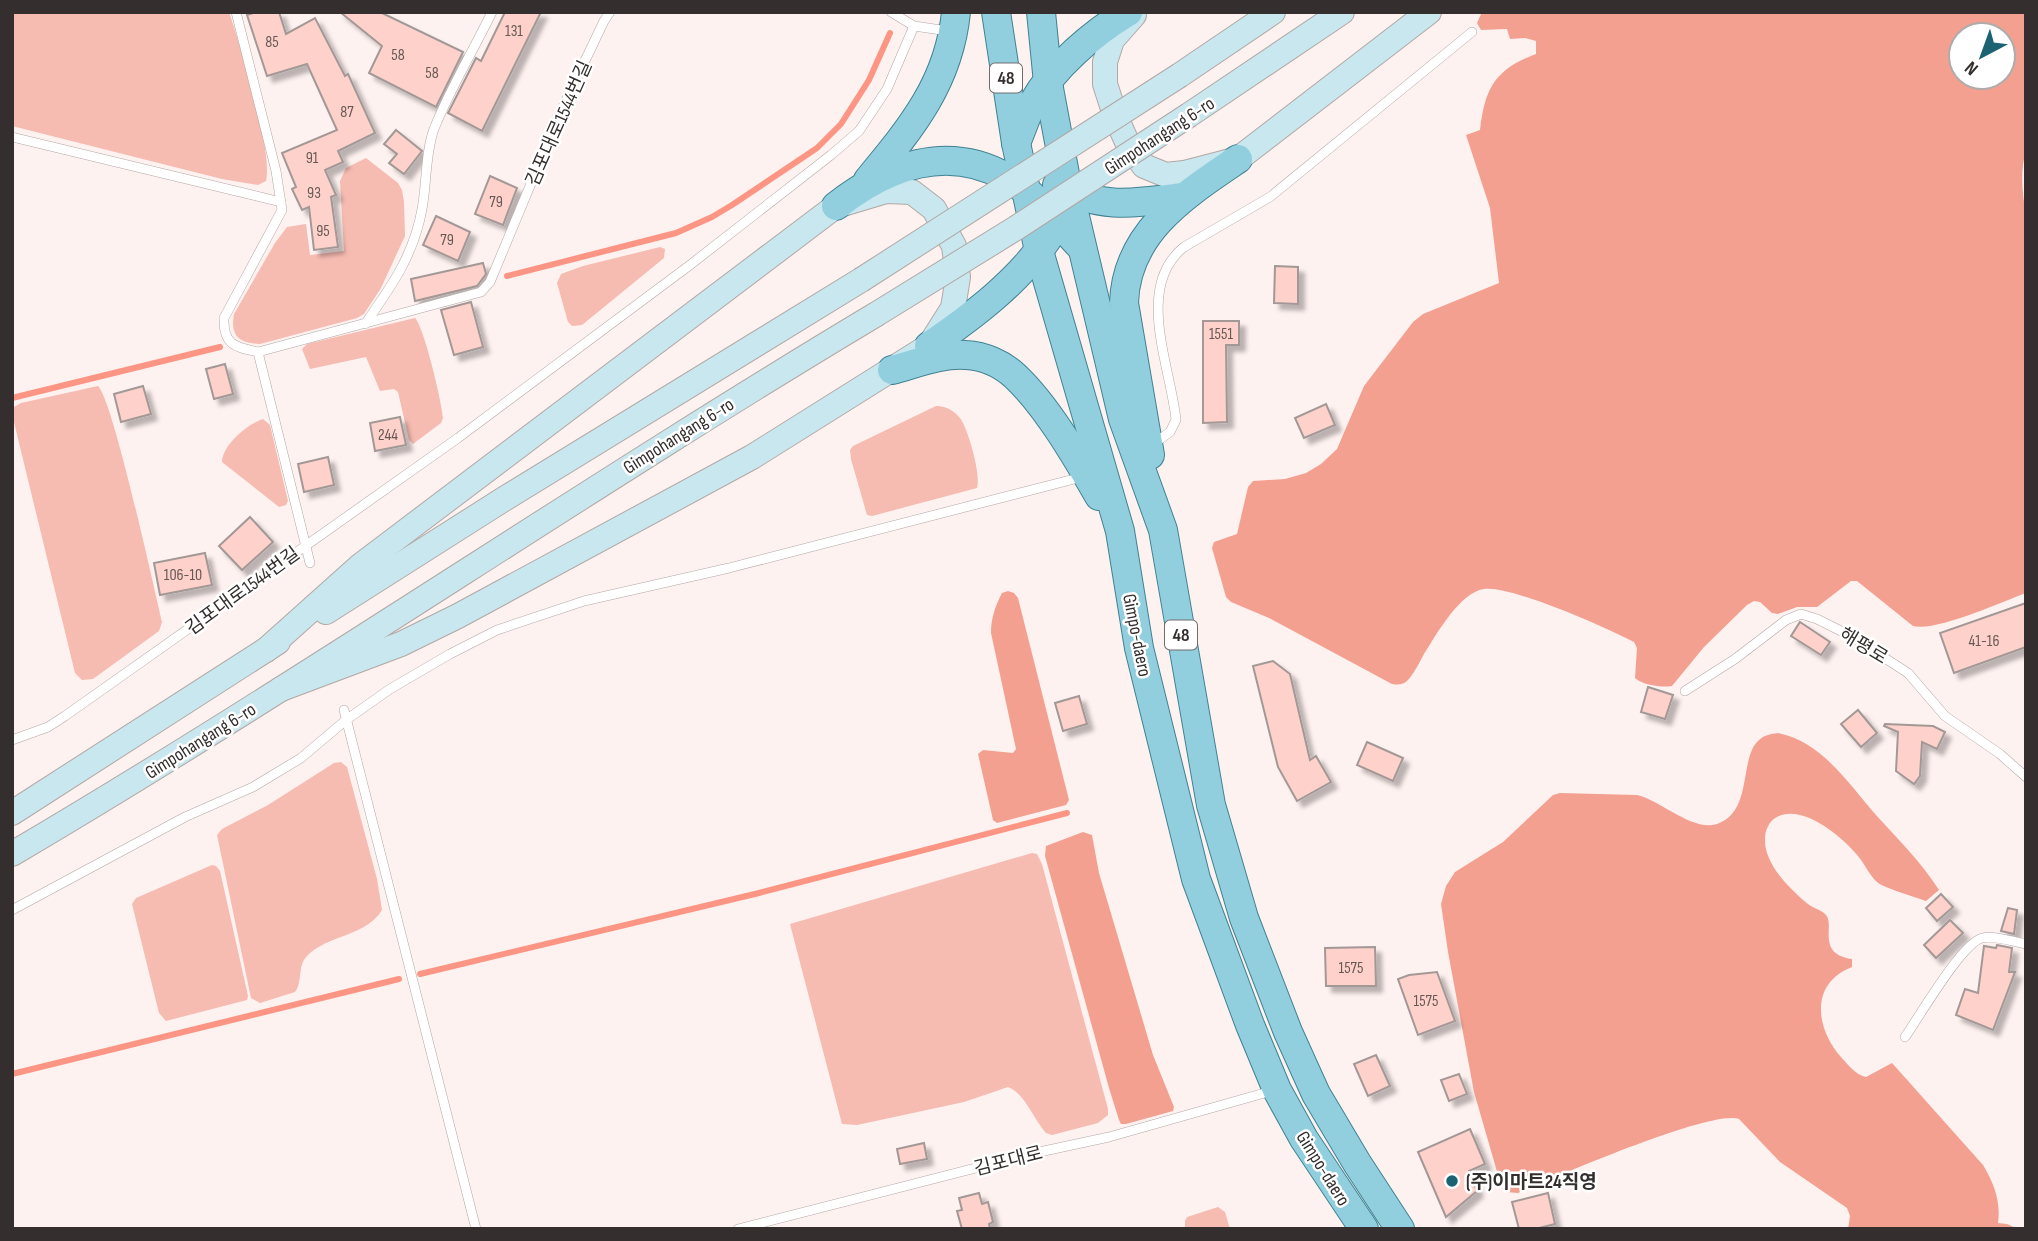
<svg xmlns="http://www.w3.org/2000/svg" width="2038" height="1241" viewBox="0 0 2038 1241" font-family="'Sofia Sans Condensed','Noto Sans KR',sans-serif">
<defs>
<filter id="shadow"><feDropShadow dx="6" dy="6" stdDeviation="2" flood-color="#0004"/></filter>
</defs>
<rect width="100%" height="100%" fill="#fef2f0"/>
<!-- green -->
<g fill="#f6bbb1">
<path d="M12 12H229C240 45 273 151 266 181L258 185 222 179 12 126Z"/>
<path d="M366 158 398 183 402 190 404 202 405 236 381 288 364 314 357 318 260 344C239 343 230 336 234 314L275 243 287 227 306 224 310 255 344 251 340 181 346 168Z"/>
<polygon points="660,247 665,249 664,258 582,325 572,326 568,322 557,283 561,274 583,266"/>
<path d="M415 318C424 327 442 402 443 418L441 423 413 444 409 440 398 392 394 389 380 391 366 357 310 369 302 349 307 344Z"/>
<path d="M98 386C113 400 154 588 162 622L159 631 93 679 82 680 75 673 12 414 14 407 21 403Z"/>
<path d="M936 406C946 406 953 410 960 418 968 429 981 474 977 488L872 516 867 515 851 459 850 450 853 446Z"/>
<path d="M263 419 270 425 288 501 286 505 279 507 222 462C222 445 248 424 263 419Z"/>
<path d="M341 762 347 767 377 879 382 910C367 936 327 935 307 956 297 966 303 982 295 992L260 1003 251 998 217 835 222 829 268 805 334 763Z"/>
<path d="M1032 853 1037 854 1042 864 1108 1109V1115L1098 1123 1052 1135 1046 1133C1034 1120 1025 1093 1008 1087L964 1102 857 1125 842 1124 790 924Z"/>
<polygon points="212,865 216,866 220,871 248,996 247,1000 166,1021 159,1013 132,904 136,898"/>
<polygon points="1218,1207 1225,1212 1230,1229 1185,1229 1185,1221 1187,1217"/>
</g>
<!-- forest -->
<g fill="#f3a091" fill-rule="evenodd">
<path d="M1482 12H2026V150C2020 172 2022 192 2026 214V593C2001 602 1936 632 1913 626L1857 581H1851L1817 607H1797L1778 614 1772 613 1760 602 1754 601 1747 605 1704 647 1672 686C1662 688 1643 685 1635 678L1637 648 1634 642C1607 628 1511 585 1484 589 1460 592 1436 635 1424 654 1419 663 1414 674 1407 681 1402 685 1398 685 1392 684L1269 618 1231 602 1226 597 1212 548 1214 542 1237 534 1248 487 1253 481 1285 479 1306 473 1321 464 1337 449 1364 386 1413 322 1423 314 1499 283 1490 208 1466 135 1480 130C1485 87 1496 69 1536 54V41L1525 38 1510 39 1507 29 1481 30 1477 23ZM1961 35H2003V77H1961Z"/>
<path d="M1008 591 1014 593 1018 598 1069 800 1066 805 997 823 993 820 978 754 983 750 1013 753 1016 749 991 633C991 618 995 607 1002 593Z"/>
<path d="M1778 733C1822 742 1848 783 1876 815 1898 839 1921 862 1939 890L1926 901C1915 897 1884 888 1877 882 1869 875 1865 864 1858 856 1843 837 1802 803 1777 817 1769 821 1765 830 1765 839 1764 864 1790 889 1808 904 1813 908 1822 910 1826 915 1835 925 1816 954 1852 959V967C1810 983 1815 1028 1841 1057 1849 1066 1855 1074 1866 1077L1892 1063 1983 1165C1994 1183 2001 1202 1998 1223L2007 1224 2018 1229H1848L1850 1216 1847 1208 1780 1162 1739 1119C1711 1109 1553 1178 1518 1193L1506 1192 1500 1182 1474 1092 1448 952 1441 904 1446 886 1455 872 1503 842 1553 795 1560 793 1637 795C1660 800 1693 832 1717 824 1753 812 1739 759 1758 741 1764 735 1770 734 1778 733Z"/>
<polygon points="1083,832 1092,835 1099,873 1153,1055 1174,1107 1173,1111 1126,1124 1121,1124 1119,1120 1109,1088 1045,856 1046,846"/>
</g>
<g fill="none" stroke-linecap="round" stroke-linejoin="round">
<!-- stream -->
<g stroke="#fc9583" stroke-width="6">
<polyline points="507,276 676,233 712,217 732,205 817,148 841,124 869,80 890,33"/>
<polyline points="12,398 220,347"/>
<polyline points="420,974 759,893 1067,813"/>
<polyline points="12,1074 399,979"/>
</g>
</g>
<!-- building -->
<g fill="#fed2ca" stroke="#a39896" stroke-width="2" filter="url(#shadow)">
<polygon points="256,12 279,12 286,34 315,18 345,76 348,74 375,133 338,151 343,162 325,170 336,195 331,197 338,247 314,250 309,207 302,210 292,189 296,187 282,153 337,130 307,64 267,76 247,15"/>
<polygon points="340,12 380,12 463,52 436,107 369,73 382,46"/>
<polygon points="505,12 541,12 482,131 448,113 476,58 481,61"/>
<polygon points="396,130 422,151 404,174 389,163 397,154 384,144"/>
<polygon points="490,176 517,188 503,225 475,214"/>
<polygon points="436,216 470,232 458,261 423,245"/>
<polygon points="483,263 486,274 477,286 415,301 411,279"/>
<polygon points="1275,266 1298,267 1298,304 1274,303"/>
<polygon points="471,302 483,347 454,355 441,310"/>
<polygon points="1203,321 1239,321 1239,345 1226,345 1227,422 1203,423"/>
<polygon points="225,364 233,394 214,399 206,369"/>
<polygon points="143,386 151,414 121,422 114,394"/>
<polygon points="1326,404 1335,425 1304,438 1295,418"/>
<polygon points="400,417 406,445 375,451 370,423"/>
<polygon points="328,457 334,485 304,492 298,464"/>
<polygon points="250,517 273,542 242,570 219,546"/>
<polygon points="205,553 212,585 160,595 154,563"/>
<polygon points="2026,603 2026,647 1954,673 1940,633"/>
<polygon points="1800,622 1830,642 1821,655 1791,636"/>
<polygon points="1273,661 1290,674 1310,760 1316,756 1331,782 1297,801 1278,767 1253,666"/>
<polygon points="1648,687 1673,695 1665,719 1641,712"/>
<polygon points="1079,696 1087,724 1063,731 1055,703"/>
<polygon points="1858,710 1877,733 1861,747 1841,724"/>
<polygon points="1885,724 1933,726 1945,732 1937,749 1922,742 1920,776 1914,784 1896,771 1898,732 1884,726"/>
<polygon points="1367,742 1403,758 1393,781 1357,765"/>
<polygon points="1941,894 1953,907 1937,921 1926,908"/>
<polygon points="2008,908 2017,910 2014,934 2001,931"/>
<polygon points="1950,920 1963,933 1936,958 1924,945"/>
<polygon points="1997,945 2012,948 2009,972 2015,972 1993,1030 1956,1015 1965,989 1978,993 1984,946 1996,948"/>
<polygon points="1375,947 1376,986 1326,986 1325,948"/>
<polygon points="1437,972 1455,1021 1418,1035 1398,979 1409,975"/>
<polygon points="1376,1055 1390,1086 1368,1096 1354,1064"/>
<polygon points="1459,1074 1467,1094 1449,1101 1441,1080"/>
<polygon points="1470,1129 1485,1164 1469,1171 1477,1191 1446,1217 1418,1152"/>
<polygon points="924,1143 927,1159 900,1164 897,1149"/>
<polygon points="979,1193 982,1204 988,1202 993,1222 989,1224 990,1229 962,1229 957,1211 962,1210 959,1198"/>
<polygon points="1548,1193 1555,1224 1535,1229 1519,1229 1512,1202"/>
</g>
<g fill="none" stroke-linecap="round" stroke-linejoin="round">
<defs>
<g id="lane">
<path d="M236 12 276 171 282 210 224 318C223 345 235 347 258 352L481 292 490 282 562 109 604 21 610 12"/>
<polyline points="891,12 914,26 948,31"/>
<polyline points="12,137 281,202"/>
<path d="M365 324C391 287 414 255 422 209 427 183 425 154 434 129 450 89 473 51 492 12"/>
<polyline points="258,352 310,563"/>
<path d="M1153 444 1170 432 1176 420C1171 367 1134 287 1184 247L1270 197 1472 32"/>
<polyline points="1685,691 1735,659 1786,620 1801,614 1817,619 1849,635 1908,673 1945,716 2000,754 2026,777"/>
<polyline points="344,710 476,1229"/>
<polyline points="12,740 48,727 65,716 458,438 690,265 831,155 859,131 887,89 914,26"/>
<polyline points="12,910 185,817 253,787 301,758 346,720 390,689 450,654 497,630 584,601 729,568 1082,477"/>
<path d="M1905 1037C1919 1017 1962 943 1982 938 1995 935 2013 942 2026 944"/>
<polyline points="738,1229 1030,1154 1109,1137 1275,1090"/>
</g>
<g id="secondary">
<polyline points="1134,15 1112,40 1105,62 1105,84 1115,115 1127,142 1144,166 1166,175 1184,173 1238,159 1429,12"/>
<polyline points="1180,75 1273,12"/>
<polyline points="1189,115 1342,12"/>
<polyline points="326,612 504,499 861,280"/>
<polyline points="266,650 361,565 836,206 886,191 912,192 934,209 954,246 958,277 953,308 929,346 752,457 458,616 401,644 281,689"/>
<polyline points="12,813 278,642"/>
<path d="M12 854C304 682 584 489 875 315"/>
</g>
<g id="primary">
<polyline points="996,12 1016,143 1039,251 1120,531 1139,648 1196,879 1250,1025 1277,1090 1304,1139 1364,1229"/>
<polyline points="1041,12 1048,83 1065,174 1123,419 1163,530 1211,805 1244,918 1288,1032 1316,1094 1357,1163 1400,1229"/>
<path d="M1016 143C1022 130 1026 115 1033 103 1053 67 1093 33 1128 12"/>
<path d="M868 180C911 128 949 83 956 12"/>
<path d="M1057 185C1100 210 1135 203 1183 197"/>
<path d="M836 206C886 167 946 143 1006 177 1035 193 1058 223 1081 247"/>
<path d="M929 346C973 316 1018 282 1048 238"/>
<path d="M892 370C915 364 942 353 966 355 984 356 1002 364 1015 376 1047 406 1077 458 1099 496"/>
<path d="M1150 455 1124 303C1126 232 1185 195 1238 159"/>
</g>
</defs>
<!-- lane casing -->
<use href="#lane" stroke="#b2a7a5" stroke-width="10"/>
<!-- secondary casing -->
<use href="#secondary" stroke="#b2a7a5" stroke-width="26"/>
<!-- primary casing -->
<use href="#primary" stroke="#408292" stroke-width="30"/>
<!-- lane -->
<use href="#lane" stroke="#fff" stroke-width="9"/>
<!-- secondary -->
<use href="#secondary" stroke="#c8e7ee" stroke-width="24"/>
<!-- primary -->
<use href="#primary" stroke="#91cfde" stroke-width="28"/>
<defs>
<g id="secondary-bridge">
<polyline points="861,280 1180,75"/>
<polyline points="875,315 1016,228 1189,115"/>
</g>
</defs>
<!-- secondary-bridge casing -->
<use href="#secondary-bridge" stroke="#b2a7a5" stroke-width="26" stroke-linecap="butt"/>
<!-- secondary-bridge -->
<use href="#secondary-bridge" stroke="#c8e7ee" stroke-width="24"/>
</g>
<!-- markers -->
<circle fill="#1b6272" stroke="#fff" stroke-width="2.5" cx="1452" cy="1181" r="7"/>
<g text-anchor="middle" stroke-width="5" stroke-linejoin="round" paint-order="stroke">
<!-- number labels -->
<g font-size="16" fill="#665855">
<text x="514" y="36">131</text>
<text x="272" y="47">85</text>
<text x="398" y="60">58</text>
<text x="432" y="78">58</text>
<text x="347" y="117">87</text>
<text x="312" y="163">91</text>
<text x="314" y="198">93</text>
<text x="496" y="207">79</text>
<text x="323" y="236">95</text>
<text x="447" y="245">79</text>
<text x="1221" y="339">1551</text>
<text x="388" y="440">244</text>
<text x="183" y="580">106-10</text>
<text x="1984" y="646">41-16</text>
<text x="1351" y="973">1575</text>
<text x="1426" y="1006">1575</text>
</g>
<!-- shield labels -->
<g fill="#fff" stroke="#716d6d" stroke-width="2">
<rect x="990" y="63.5" width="32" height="29" rx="5"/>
<rect x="1165" y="620.5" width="32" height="29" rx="5"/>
</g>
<g font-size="18" font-weight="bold" fill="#342f2e">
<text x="1006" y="84">48</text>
<text x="1181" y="641">48</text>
</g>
<!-- street labels -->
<g font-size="19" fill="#342f2e" stroke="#fff">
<text transform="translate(558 123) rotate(-66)" y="7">김포대로1544번길</text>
<text transform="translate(1159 135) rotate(-33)" y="7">Gimpohangang 6-ro</text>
<text transform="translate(678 435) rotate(-32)" y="7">Gimpohangang 6-ro</text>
<text transform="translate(242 590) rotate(-36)" y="7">김포대로1544번길</text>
<text transform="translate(1138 635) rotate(79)" y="7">Gimpo-daero</text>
<text transform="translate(1864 645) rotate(31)" y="7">해평로</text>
<text transform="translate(200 740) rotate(-32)" y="7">Gimpohangang 6-ro</text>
<text transform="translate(1008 1160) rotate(-14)" y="7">김포대로</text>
<text transform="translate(1324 1168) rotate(58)" y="7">Gimpo-daero</text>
</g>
<!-- poi labels -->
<g font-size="19" font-weight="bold" fill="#342f2e" stroke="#fff" text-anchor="start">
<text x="1466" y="1188">(주)이마트24직영</text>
</g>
</g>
<!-- border -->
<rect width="2038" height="1241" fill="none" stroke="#342f2e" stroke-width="28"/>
<!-- north arrow -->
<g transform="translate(1982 56) rotate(221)"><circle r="33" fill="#ffffff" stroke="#aeacab" stroke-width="2"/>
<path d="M0-5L12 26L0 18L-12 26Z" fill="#1b6272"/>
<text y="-10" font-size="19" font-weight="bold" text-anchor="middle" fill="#342f2e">N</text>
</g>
</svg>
